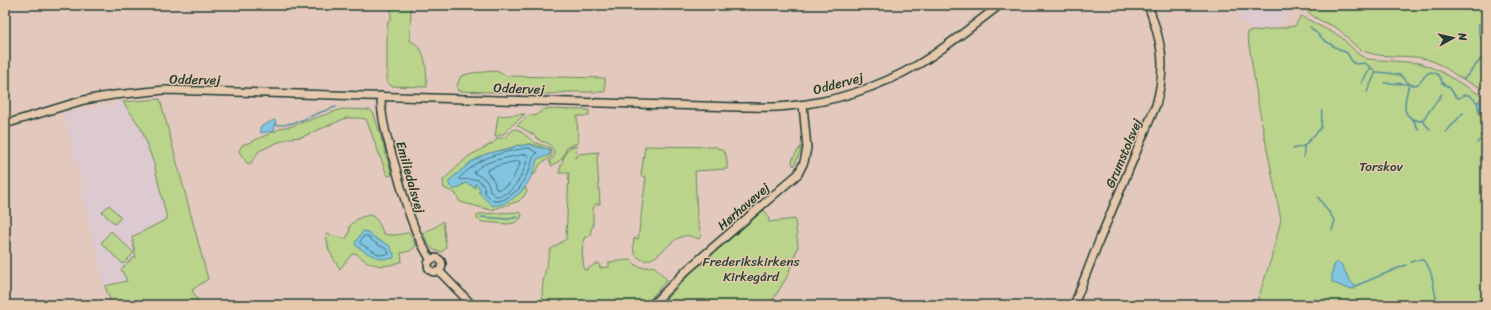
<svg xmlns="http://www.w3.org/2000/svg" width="1491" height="310" viewBox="0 0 1491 310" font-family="Sriracha,sans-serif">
<rect width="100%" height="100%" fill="#e2c8bd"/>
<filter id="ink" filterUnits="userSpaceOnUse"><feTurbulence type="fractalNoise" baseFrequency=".025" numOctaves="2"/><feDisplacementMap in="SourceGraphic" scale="8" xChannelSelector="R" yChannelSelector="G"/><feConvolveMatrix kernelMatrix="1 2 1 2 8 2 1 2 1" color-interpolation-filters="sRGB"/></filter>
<g filter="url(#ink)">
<!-- built -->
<g fill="#ddc9d0">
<polygon points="1238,5 1298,5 1285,16 1284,24 1253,30 1240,20"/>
<polygon points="123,102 141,128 154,164 167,219 132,237 135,251 137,277 123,282 105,286 81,191 84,187 63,113"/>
</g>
<!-- green -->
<g fill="#bad48b" stroke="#6c8860" fill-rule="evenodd">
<path d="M391 5H411L410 41C428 47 426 72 427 87L391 86 387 82V32L388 22 391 20Z"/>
<path d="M1303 5H1486V90C1478 86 1469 83 1461 78 1452 73 1444 66 1435 62 1413 52 1388 60 1366 52 1353 48 1347 34 1335 27 1324 22 1309 17 1303 5Z"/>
<path d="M1301 16 1341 37 1358 54 1367 59 1419 63 1438 70 1482 96 1477 103 1479 113 1486 125V305H1256L1271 259 1281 220 1258 103 1247 32 1295 26ZM1341 264 1350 281 1355 286 1350 289 1334 283 1332 274 1334 265Z"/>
<polygon points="496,71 507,76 605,78 605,92 568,92 550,94 458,91 457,85 461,76 472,73"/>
<polygon points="160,99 208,279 192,290 200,305 112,305 105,286 127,281 121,269 134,257 136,258 132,237 167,219 154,164 141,128 123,102"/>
<polygon points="342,109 370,110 374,114 392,175 389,176 387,175 366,119 359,118 346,118 302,137 289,138 274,144 259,151 250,164 247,163 239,151 242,145 251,142 284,127 289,127"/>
<polygon points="544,109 589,110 589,116 577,116 578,143 567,147 562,159 552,166 549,161 554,157 554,150 548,143 540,141 534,135 517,125 530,115 535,116"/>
<polygon points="525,114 508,129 505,133 495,137 498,116"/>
<path d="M516 129C525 133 530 141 539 144 543 146 547 145 551 149V157L540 164 535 174 532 175 535 167 536 159 549 155 550 151C545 148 534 144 528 144 524 145 522 146 518 145L514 147 486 154 471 162 451 179 456 189 466 183 475 187V184H477L486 200 489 201C503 199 517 200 525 187L527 191 523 197 519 201 491 210 460 202 455 193 444 188 443 180 469 156 493 143 498 138C511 139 507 131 516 129Z"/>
<path d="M577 146 575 158 579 154 599 152 597 157 600 204H596L593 208V227L591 229V235L584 238 582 251 584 270C590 270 592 264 599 263L600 268 609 267V262L631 260C638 269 643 268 654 266L667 280 645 305H545C537 296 548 262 550 250L566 239 569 173H559C560 168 565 152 568 149 570 147 574 146 577 146Z"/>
<path d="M645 146 717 147V148C728 150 727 160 727 169L695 171 697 218 701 235 699 239C693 237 687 234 681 237 668 241 653 268 639 258 632 254 633 246 634 238L638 239 646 177 641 176Z"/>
<polygon points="801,146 802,147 794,166 792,163 793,158"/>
<polygon points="109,205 121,217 115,224 102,212"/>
<polygon points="764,210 768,215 769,222 795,219 798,246 788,275 771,303 773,305 667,305 664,301 690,274"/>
<polygon points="519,212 522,215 521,218 514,223 508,224 482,222 477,219 477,216 479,214"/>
<path d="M370 215C379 219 379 225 384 234 393 236 400 235 409 232L416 246 410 251 401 253 402 261C384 269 370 267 356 253L351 255 340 269 329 251 326 234 346 239 350 230 349 227C356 219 359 217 370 215Z"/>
<path d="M443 221 446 247 442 252C430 252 428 242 423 233L437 226Z"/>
<polygon points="111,231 134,253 123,264 101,243"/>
</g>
<!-- water -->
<g fill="#82c5e2" stroke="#5a8f9c">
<polygon points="1484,99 1486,99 1486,121 1479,110 1477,102 1480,102"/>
<polygon points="274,120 276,121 274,131 261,133 260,127"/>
<path d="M530 144 536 147 549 149 550 153 547 156 537 159C533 182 517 203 493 206L478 192 481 191 477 184H475V188L471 185 465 183 454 190 449 185V181L451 179 471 162 486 154 514 147 518 145 521 146Z"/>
<path d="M363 231 368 232 378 240 389 245 394 254V258C378 262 367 253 355 245L356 241Z"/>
<polygon points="1335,263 1339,263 1341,264 1350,281 1355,286 1355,289 1345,288 1332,282 1332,274"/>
</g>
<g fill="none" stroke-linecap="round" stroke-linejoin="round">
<!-- shore -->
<g stroke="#47737a" stroke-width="1">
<path d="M529 148 537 153 533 157 530 169 519 189 505 199 499 201H493L485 193 484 187 479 180C475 179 464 179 461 180L459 179 460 177C466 172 471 167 477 163 492 154 512 150 529 148Z"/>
<path d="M526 154 528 156C525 171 514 196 496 196L490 191 489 185 485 179 474 173C480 160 513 157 526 154Z"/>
<polygon points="518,161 520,162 520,164 511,182 501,189 496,189 494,181 487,172 487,170 497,166"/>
<polygon points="364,236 367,236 375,243 387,249 389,254 380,255 361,244 360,242"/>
</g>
<!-- stream -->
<g stroke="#5a8f9c" stroke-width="1.5">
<path d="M1479 24C1478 33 1479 37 1486 42"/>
<path d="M1310 27 1324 40 1335 47 1347 53 1353 63 1357 64 1365 63 1376 72 1388 73 1400 75 1411 85C1414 85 1416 85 1418 84 1424 80 1426 69 1435 73 1440 75 1441 79 1442 83L1450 88 1456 97 1459 98 1464 95H1469L1477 102"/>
<polyline points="1464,79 1486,53"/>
<path d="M1384 83 1409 84C1405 101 1398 119 1422 121L1430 129"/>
<polyline points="1361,84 1371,67"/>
<polyline points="1367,92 1376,72"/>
<polyline points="1413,120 1419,130"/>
<polyline points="1422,121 1442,94"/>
<path d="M276 125C298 126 316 112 336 107"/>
<polyline points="1446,132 1463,113"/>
<polyline points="1477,143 1486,134"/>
<polyline points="1293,149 1304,146 1321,128 1322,111"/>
<polyline points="1304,157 1304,147"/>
<polyline points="1318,197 1335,221 1332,230"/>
<polyline points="481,217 508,219 518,217"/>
<path d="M1411 262 1421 259C1436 268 1431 291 1439 305"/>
<polyline points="1355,286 1406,265"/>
</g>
<defs>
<g id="minor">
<path d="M381 96C381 120 388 142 395 165 404 198 412 231 431 260"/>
<path d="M5 124 84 100 114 95 165 90 737 107C754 107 772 108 789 106 835 102 879 87 919 64 947 47 973 25 1000 5"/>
<circle cx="435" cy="265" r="7"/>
<polyline points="439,271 472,305"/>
<polyline points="652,305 688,269 798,174 804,162 807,148 803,105"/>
<path d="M1074 305 1099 241 1156 105C1167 65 1162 43 1148 5"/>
</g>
</defs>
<!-- minor casing -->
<use href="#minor" stroke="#1f3d34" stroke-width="10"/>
<!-- minor -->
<use href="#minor" stroke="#e6c8ad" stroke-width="7"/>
</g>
</g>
<g text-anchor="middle" stroke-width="3" stroke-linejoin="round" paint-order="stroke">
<!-- street labels -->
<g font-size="13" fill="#1f3d34" stroke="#e6c8ad">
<text transform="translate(195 79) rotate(1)" y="5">Oddervej</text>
<text transform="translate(838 83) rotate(-15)" y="5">Oddervej</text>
<text transform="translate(519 88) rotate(2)" y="5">Oddervej</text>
<text transform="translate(1123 153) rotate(-67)" y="5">Grumstolsvej</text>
<text transform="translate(411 177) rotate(74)" y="5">Emiliedalsvej</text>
<text transform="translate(743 206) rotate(-41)" y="5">Hørhavevej</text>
</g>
<!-- park labels -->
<g font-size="13" fill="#274538" stroke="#e6c8ad">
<text x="1381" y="171">Torskov</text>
<text x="751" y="266">Frederikskirkens<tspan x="751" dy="15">Kirkegård</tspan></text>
</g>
</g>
<!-- margin -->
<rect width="1491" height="310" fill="none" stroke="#e6c8ad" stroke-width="20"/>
<rect x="10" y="10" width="1471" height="290" fill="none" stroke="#1f3d34" stroke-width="1.5" filter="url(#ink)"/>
<!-- north arrow -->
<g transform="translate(1453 38) rotate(82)" stroke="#e6c8ad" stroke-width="3" paint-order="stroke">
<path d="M0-3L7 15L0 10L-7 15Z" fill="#1f3d34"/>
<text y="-6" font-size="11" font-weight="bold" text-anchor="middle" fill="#1f3d34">N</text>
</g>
</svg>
